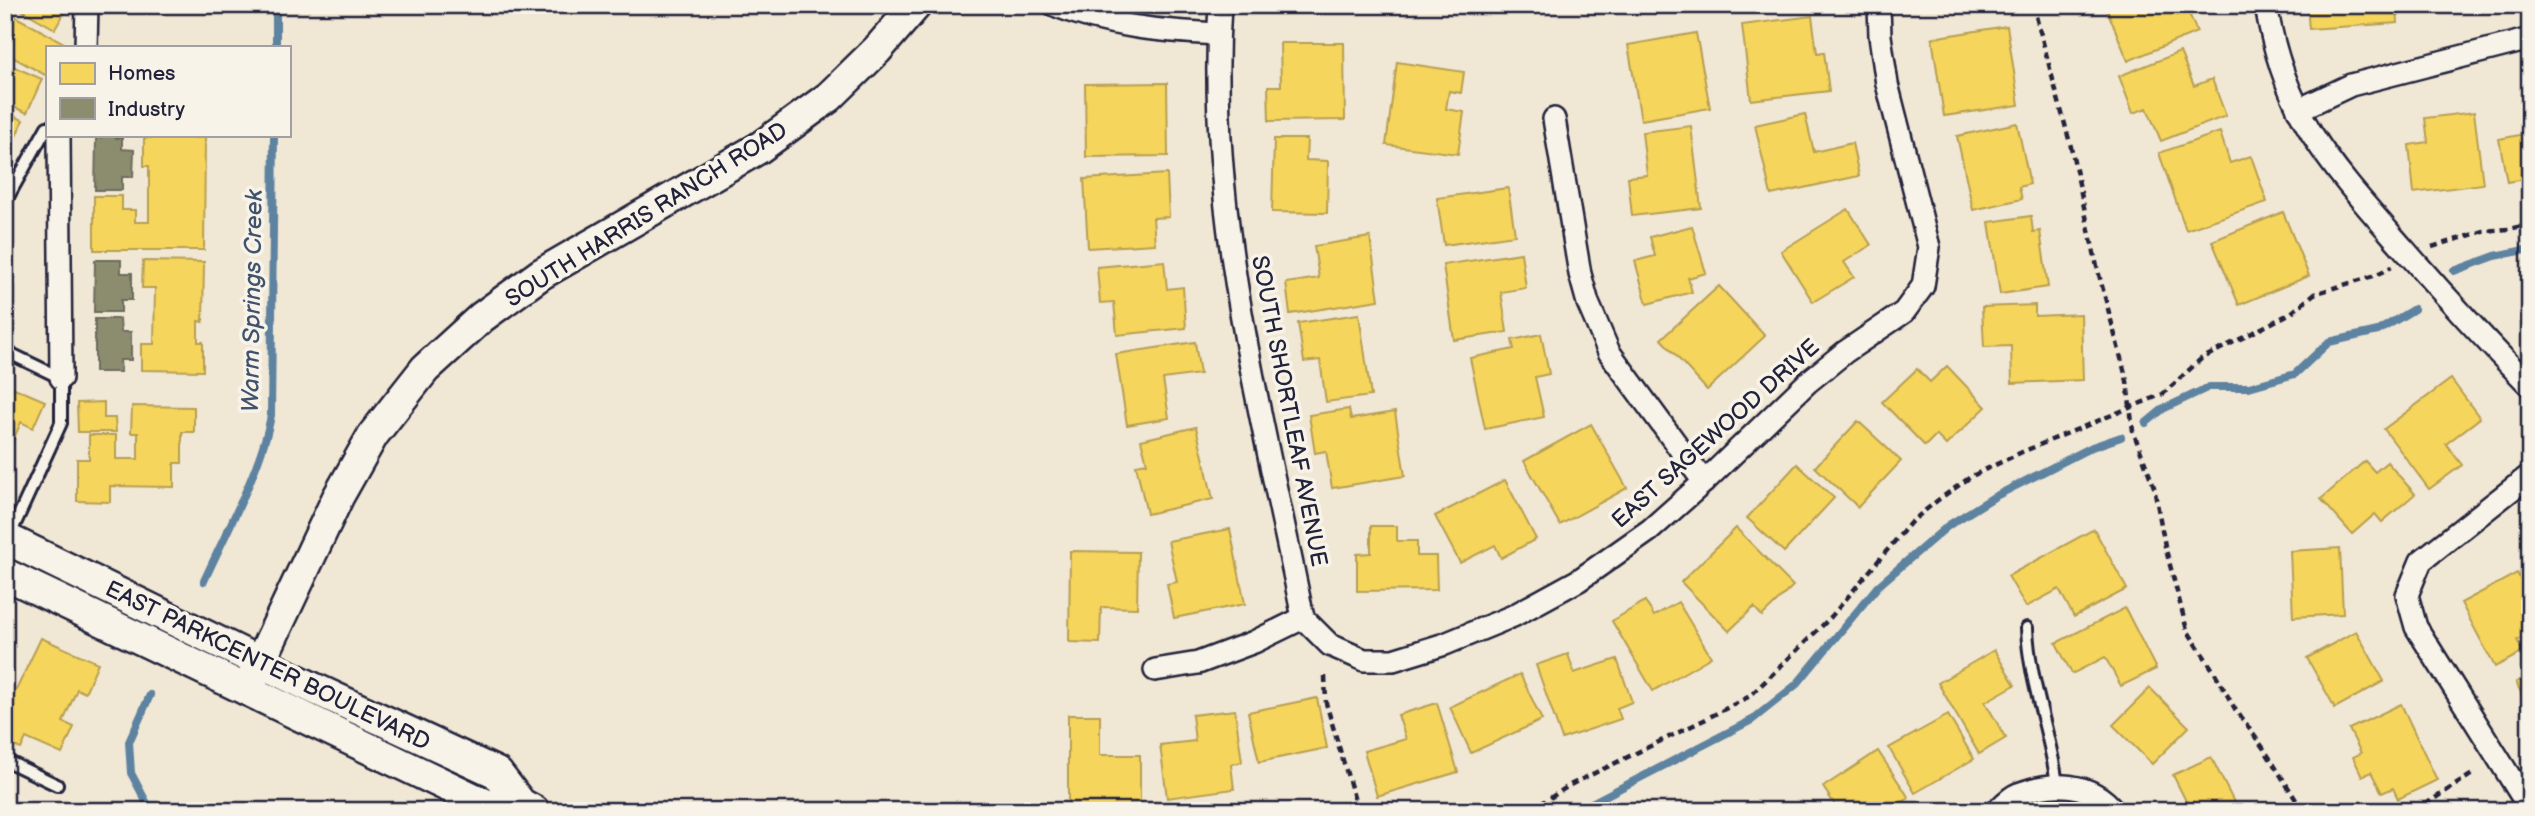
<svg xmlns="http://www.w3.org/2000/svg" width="2535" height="816" viewBox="0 0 2535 816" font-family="'Balsamiq Sans',sans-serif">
<rect width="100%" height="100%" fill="#f1e7d5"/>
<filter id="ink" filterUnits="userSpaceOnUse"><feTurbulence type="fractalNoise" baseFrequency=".0143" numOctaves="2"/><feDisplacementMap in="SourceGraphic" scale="14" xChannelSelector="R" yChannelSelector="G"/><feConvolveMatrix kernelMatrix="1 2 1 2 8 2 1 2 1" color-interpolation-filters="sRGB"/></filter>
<g filter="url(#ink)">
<!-- homes -->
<g fill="#f6d55c" stroke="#b69f52" stroke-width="2">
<polygon points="13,5 69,5 55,29"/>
<polygon points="2105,5 2173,5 2177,15 2188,11 2197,32 2128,61"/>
<polygon points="2307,5 2397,5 2398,23 2309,29"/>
<polygon points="5,11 66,44 64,47 47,47 47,76 5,53"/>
<polygon points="1812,16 1817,53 1824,52 1829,91 1751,100 1742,25"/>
<polygon points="2007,26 2019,105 1944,116 1932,38"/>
<polygon points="1696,33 1710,108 1641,120 1628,45"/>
<polygon points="1280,43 1344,43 1345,120 1269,121 1268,86 1281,86"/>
<polygon points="2180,52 2194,86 2212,79 2226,116 2161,141 2147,108 2133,113 2119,76"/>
<polygon points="1397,62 1464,72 1461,93 1449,91 1446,109 1464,112 1458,154 1386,145"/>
<polygon points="5,63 42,79 27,113 5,103"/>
<polygon points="1167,83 1168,156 1086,157 1085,84"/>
<polygon points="5,112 23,120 8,155 5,154"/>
<polygon points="2474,112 2483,184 2414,193 2409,145 2428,142 2425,118"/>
<polygon points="1805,114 1814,152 1852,143 1859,176 1771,195 1755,125"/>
<polygon points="2017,123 2030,184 2019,187 2022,199 1973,210 1957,136"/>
<polygon points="1691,126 1701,208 1632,216 1628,177 1647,175 1642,132"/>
<polygon points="2220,132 2230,163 2251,156 2267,202 2186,230 2159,153"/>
<polygon points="2530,133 2530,178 2507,182 2499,139"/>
<polygon points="144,138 205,138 204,250 94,250 94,196 122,196 122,210 135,210 135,222 149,222 149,166 144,166"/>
<polygon points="1274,139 1307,139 1306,160 1328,161 1327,213 1272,212"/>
<polygon points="1167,174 1169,217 1153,218 1155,244 1088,248 1084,179"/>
<polygon points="1508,188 1515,235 1444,245 1437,198"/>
<polygon points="1848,209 1871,245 1844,262 1854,277 1813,302 1781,251"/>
<polygon points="2283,212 2309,276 2239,305 2212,241"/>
<polygon points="2031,216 2033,232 2040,231 2048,287 2000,294 1989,222"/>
<polygon points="1692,226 1706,273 1688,278 1692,292 1647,304 1635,261 1655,256 1650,237"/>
<polygon points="1370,237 1379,300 1290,314 1286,283 1319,278 1314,246"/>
<polygon points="1521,253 1526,288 1501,292 1507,332 1454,340 1443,265"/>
<polygon points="143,261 204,262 203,322 198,321 198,342 203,342 203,371 141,370 141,344 154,344 155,288 142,288"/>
<polygon points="1164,261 1167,289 1183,287 1186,328 1117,335 1114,302 1100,303 1097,267"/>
<polygon points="1719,286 1765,336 1707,390 1661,339"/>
<polygon points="2035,305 2035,316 2081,314 2083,380 2012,383 2011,346 1984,347 1982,307"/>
<polygon points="1359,314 1371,396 1326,402 1320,360 1304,362 1298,323"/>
<polygon points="1541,334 1549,374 1535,377 1544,417 1485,429 1470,358 1514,349 1512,340"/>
<polygon points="1195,342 1200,374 1163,379 1169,418 1127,425 1116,354"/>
<polygon points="1947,366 1986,407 1946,445 1936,435 1925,446 1882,402 1917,369 1930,382"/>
<polygon points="2451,379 2480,418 2446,444 2462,465 2429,489 2384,429"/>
<polygon points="5,384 45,401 33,428 21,422 5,459"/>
<polygon points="104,402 104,418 115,418 116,432 78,432 77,403"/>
<polygon points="132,406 194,407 194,432 182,432 182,463 174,463 174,487 110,486 110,502 77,501 77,459 89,459 89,435 116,435 116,459 138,459 138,433 131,433"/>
<polygon points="1349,409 1351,419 1395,412 1405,476 1332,488 1326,451 1315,453 1309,415"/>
<polygon points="1858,421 1901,461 1858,507 1815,467"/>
<polygon points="1591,424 1627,488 1560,525 1524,461"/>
<polygon points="1196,427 1213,499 1147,514 1136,465 1147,463 1141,440"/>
<polygon points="2365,461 2375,472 2387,462 2415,494 2382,522 2375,514 2352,534 2321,499"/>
<polygon points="1797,464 1834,498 1784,552 1747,518"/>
<polygon points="1505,480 1536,539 1501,558 1495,545 1460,563 1435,516"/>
<polygon points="1371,526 1397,526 1397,541 1417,541 1417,556 1436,556 1437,590 1357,591 1357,554 1371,553"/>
<polygon points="1736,528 1793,586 1762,616 1754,607 1729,631 1681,582"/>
<polygon points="1230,529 1245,604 1174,618 1167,584 1177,582 1168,541"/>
<polygon points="2094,529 2127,589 2074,617 2059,589 2026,607 2008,576"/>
<polygon points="2340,548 2343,614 2293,617 2290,551"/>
<polygon points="1070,551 1138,552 1137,608 1101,607 1100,643 1069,642"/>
<polygon points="2517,573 2530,597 2530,634 2517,640 2523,652 2495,667 2461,603"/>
<polygon points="1645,601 1654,616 1678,602 1711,657 1653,691 1612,621"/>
<polygon points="2125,608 2156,669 2121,686 2105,657 2072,674 2056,643"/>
<polygon points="2356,631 2384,681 2335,708 2307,658"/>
<polygon points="41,638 98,663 85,693 77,689 63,722 74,727 62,754 26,738 21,749 5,742 5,713"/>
<polygon points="1994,650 2015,685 1985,702 2006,738 1979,754 1938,683"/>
<polygon points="1568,654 1574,673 1617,659 1632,702 1617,708 1621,719 1562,739 1536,665"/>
<polygon points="1520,674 1542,720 1471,753 1450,707"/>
<polygon points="2530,676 2530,712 2516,682"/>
<polygon points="2150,688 2189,727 2152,764 2113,725"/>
<polygon points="1317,698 1327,748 1259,762 1248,712"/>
<polygon points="1437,703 1458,772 1377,796 1364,751 1406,739 1398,715"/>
<polygon points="2401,704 2437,780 2398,799 2393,788 2382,793 2371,772 2362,776 2353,757 2361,753 2349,729"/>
<polygon points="1235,710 1242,762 1231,764 1234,789 1167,798 1160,745 1195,741 1192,715"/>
<polygon points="1068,715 1100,715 1100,755 1140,755 1140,811 1068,811"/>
<polygon points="1948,715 1974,759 1915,793 1889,748"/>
<polygon points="1878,751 1909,798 1889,811 1839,811 1823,787"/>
<polygon points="2211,757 2238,810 2178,811 2176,806 2186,801 2173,775"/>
</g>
<!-- industry -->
<g fill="#8c8c6e" stroke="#6c6c5f" stroke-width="2">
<polygon points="101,135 116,135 116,138 122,138 122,149 134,150 133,177 122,177 122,190 95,190 96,138 101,138"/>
<polygon points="95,260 121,260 121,273 132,273 132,300 121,300 121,312 94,312"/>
<polygon points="95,319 120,319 121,332 131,332 131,360 120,360 121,372 95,372"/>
</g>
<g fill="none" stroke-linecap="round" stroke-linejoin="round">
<!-- stream -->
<g stroke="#5d83a1" stroke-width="8">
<polyline points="276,47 276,5"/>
<polyline points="2454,271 2495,256 2530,249"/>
<polyline points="2146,423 2163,409 2209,387 2249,387 2295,374 2329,342 2378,331 2414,309"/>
<path d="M204 581C226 532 262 467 271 415L274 135"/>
<polyline points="150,695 129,742 131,773 151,811"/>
<polyline points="1576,811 1752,720 1797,684 1878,586 1949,525 1994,497 2092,447 2121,437"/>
</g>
<defs>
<g id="lane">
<polyline points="5,202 47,127"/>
<polyline points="5,351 61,378 61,423 9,537"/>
<path d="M2027 628C2029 681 2050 731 2057 784"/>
<polyline points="5,760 57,785"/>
</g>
<g id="street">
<path d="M1054 5C1108 27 1161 31 1218 34"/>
<path d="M1220 5C1206 213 1263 416 1303 618"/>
<path d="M2266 5C2284 117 2332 167 2403 248 2444 295 2486 341 2530 386"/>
<polyline points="86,47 87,5"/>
<polyline points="2298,110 2351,85 2530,39"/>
<polyline points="1554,119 1580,274 1588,303 1609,352 1704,482"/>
<polyline points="59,135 61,378"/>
<polyline points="2530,475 2421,561 2407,595 2416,627 2530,809"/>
<polyline points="1303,618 1330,645 1364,660 1393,660 1445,644 1513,616 1579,580 1650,530 1704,482 1808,382 1845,352 1904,312 1923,286 1929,247 1887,84 1880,36 1879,5"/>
<polyline points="1155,670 1198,663 1254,642 1303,618"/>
<path d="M1997 811C2003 805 2010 797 2018 794 2051 781 2091 781 2114 811"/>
</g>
<g id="secondary">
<polyline points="5,538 311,687 497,773 521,804 534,811"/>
<polyline points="5,574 487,805 521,804"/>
<polyline points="247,690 338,497 373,435 425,369 482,317 541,274 759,148 829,97 877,50 916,5"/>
</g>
</defs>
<!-- lane casing -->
<use href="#lane" stroke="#22223b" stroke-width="16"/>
<!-- street casing -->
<use href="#street" stroke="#22223b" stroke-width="26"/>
<!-- secondary casing -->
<use href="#secondary" stroke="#22223b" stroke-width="35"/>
<!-- path -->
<g stroke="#22223b" stroke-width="4.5" stroke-dasharray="7 5" stroke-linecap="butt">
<polyline points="2033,5 2071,147 2097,267 2127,381 2133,431 2154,487 2165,546 2187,630 2215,673 2235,709 2264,749 2303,811"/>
<polyline points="2432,247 2484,231 2509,229 2530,224"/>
<polyline points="1325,676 1326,703 1358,811"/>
<polyline points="1530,811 1570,785 1704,720 1750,696 1830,618 1911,522 1938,500 1972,476 2022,452 2163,394 2201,359 2291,313 2314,294 2373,276 2392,267"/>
<polyline points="2415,811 2474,773"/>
</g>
<!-- lane -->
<use href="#lane" stroke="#f7f3e8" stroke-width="10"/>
<!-- street -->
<use href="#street" stroke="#f7f3e8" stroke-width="21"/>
<!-- secondary -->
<use href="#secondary" stroke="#f7f3e8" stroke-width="30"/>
</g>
</g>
<g text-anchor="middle" stroke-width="7" stroke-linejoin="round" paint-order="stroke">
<!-- street labels -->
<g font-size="23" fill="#22223b" stroke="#f7f3e8">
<text transform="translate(646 214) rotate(-32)" y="8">SOUTH HARRIS RANCH ROAD</text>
<text transform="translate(1290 411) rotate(79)" y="8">SOUTH SHORTLEAF AVENUE</text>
<text transform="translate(1715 433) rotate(-42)" y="8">EAST SAGEWOOD DRIVE</text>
<text transform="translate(268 665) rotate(26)" y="8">EAST PARKCENTER BOULEVARD</text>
</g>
<!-- water labels -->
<g font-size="24" font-style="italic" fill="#40526e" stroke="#f7f3e8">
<text transform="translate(252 301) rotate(-89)" y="8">Warm Springs Creek</text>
</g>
</g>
<!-- margin -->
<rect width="2535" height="816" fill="none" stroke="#f7f3e8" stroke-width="28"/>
<rect x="14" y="14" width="2507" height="788" fill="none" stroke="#22223b" stroke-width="2.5" filter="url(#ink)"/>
<!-- legend -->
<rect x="46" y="46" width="245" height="91" fill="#f7f3e8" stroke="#a29fa3" stroke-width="2"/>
<rect x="60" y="63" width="35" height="21" fill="#f6d55c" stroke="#a29fa3" stroke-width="2"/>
<text x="108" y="80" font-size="21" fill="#22223b">Homes</text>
<rect x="60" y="98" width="35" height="21" fill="#8c8c6e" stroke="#a29fa3" stroke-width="2"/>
<text x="108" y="116" font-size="21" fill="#22223b">Industry</text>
</svg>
